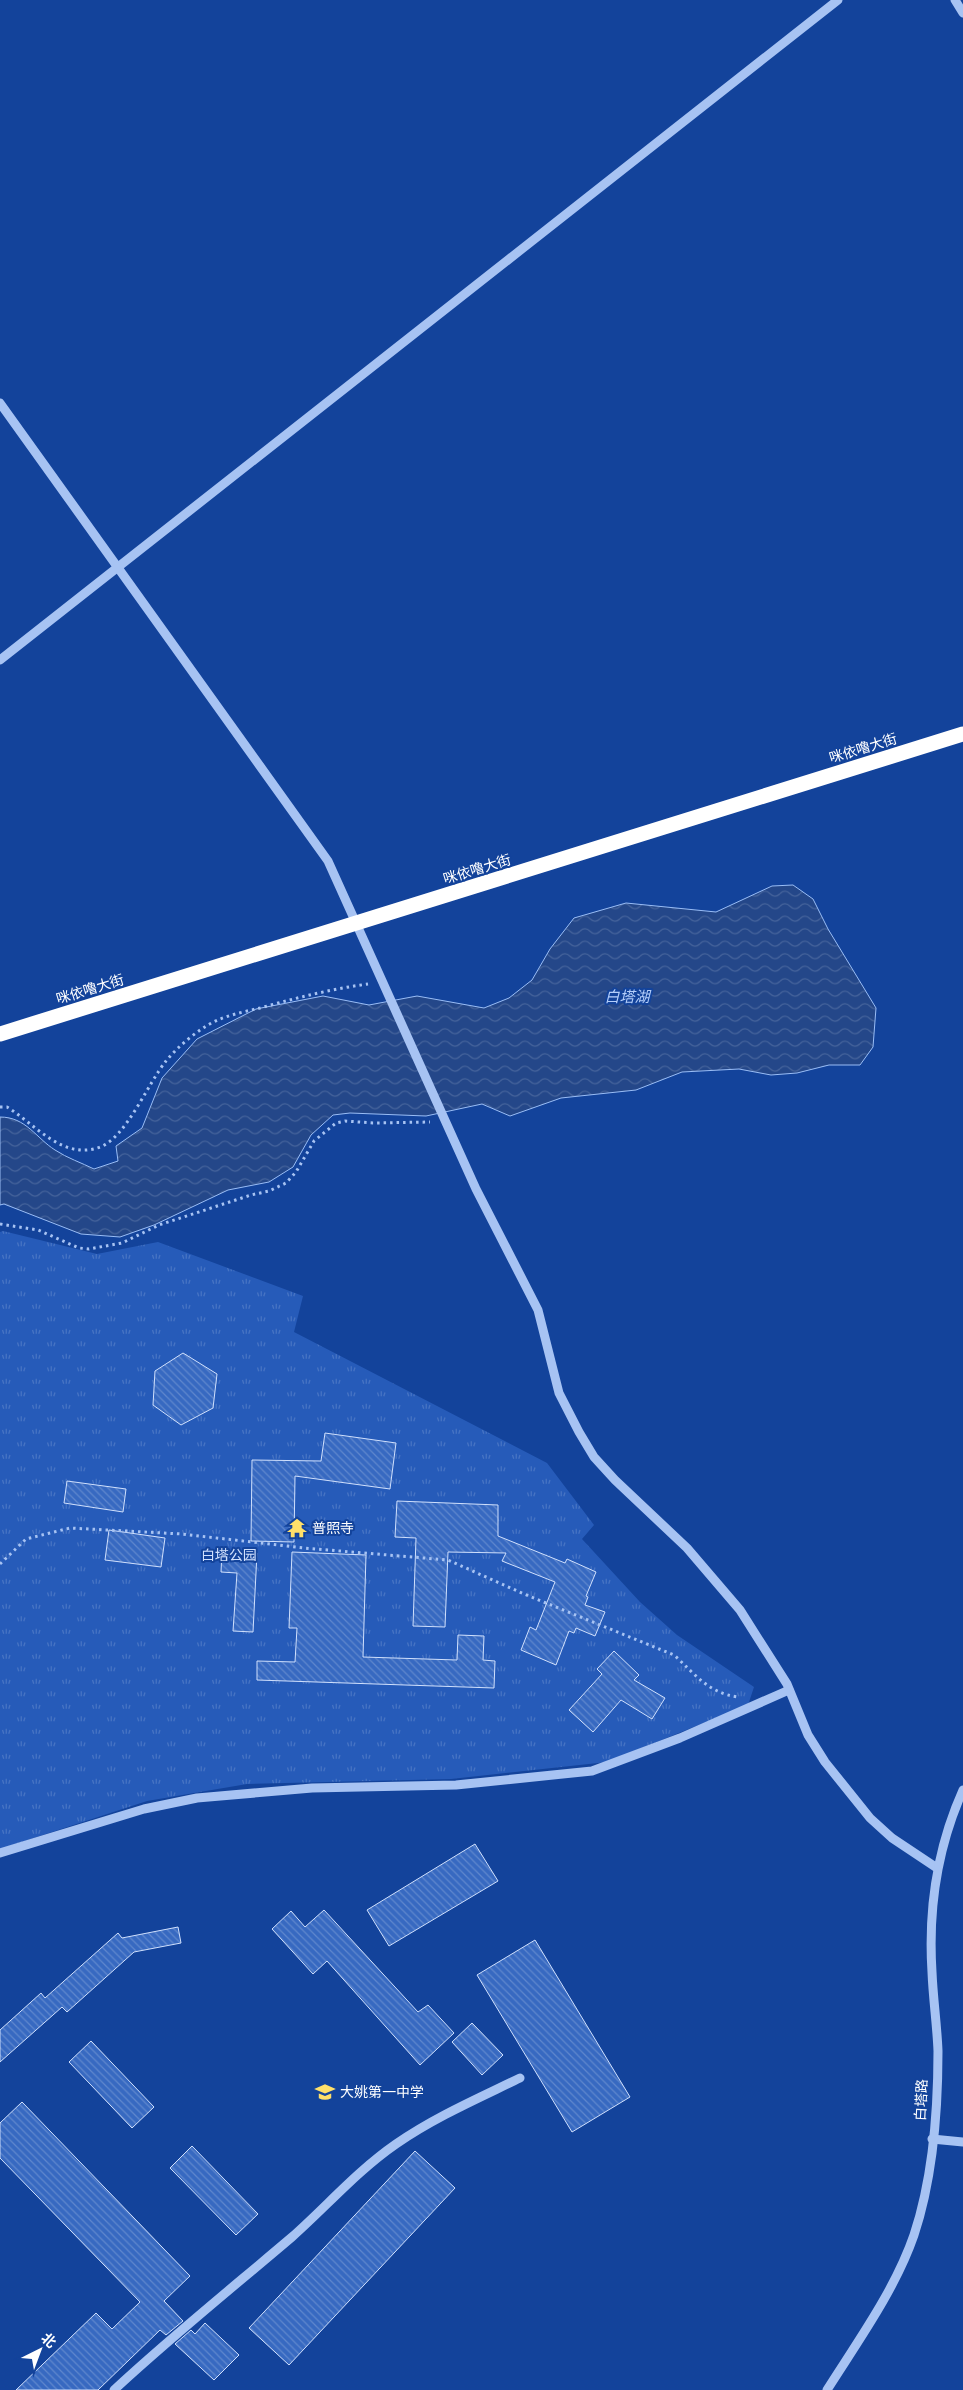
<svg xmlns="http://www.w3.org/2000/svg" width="963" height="2390" viewBox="0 0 963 2390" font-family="Raleway,'Noto Sans SC',sans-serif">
<defs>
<pattern id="park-tufts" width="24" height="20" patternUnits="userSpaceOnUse" patternTransform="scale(1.25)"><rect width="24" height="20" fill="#265bb9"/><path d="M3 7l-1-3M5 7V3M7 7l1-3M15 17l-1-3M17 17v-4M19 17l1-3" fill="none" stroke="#4774c4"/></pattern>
<pattern id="water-waves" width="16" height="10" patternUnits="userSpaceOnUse" patternTransform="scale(1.25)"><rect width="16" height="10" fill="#244789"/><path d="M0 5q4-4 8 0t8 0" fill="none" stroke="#45639b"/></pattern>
<pattern id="building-back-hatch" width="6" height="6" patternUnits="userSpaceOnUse" patternTransform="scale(1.25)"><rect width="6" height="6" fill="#3769c1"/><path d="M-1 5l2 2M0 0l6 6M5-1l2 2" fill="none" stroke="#5f87cd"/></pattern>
</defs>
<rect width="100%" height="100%" fill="#13439b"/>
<!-- park -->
<polygon fill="url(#park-tufts)" points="3,1231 97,1254 158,1242 303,1296 294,1332 547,1463 594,1525 582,1539 640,1602 677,1635 754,1687 748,1705 607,1762 451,1779 247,1784 147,1801 0,1849 0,1232"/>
<!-- water -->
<path fill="url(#water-waves)" stroke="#99bdf6" d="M793 885 813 899 828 929 876 1008 873 1047 860 1065H829L797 1073 771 1075 739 1069 682 1072 636 1090 561 1098 510 1116 482 1104 426 1116 350 1113 333 1115 311 1135 293 1167 269 1182 228 1190 154 1225 120 1237 81 1234 4 1204 0 1205V1117C26 1117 36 1138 55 1150 67 1158 82 1163 94 1169L118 1161 116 1146 142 1128 162 1078 197 1039 256 1009 323 996 369 1005 417 996 484 1008 509 998 532 980 550 949 574 918 626 903 716 912 772 886Z"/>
<!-- building -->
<g fill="url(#building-back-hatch)" stroke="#d0e0fd">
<polygon points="183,1353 217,1374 213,1408 181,1425 153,1405 155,1371"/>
<polygon points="325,1433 396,1443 390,1489 295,1476 294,1542 251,1541 252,1460 321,1461"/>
<polygon points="67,1481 126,1489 123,1512 64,1503"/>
<polygon points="397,1501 498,1505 498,1536 565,1563 567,1559 596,1572 586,1596 588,1597 585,1605 605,1612 595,1636 576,1628 574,1633 569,1631 556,1665 521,1650 530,1627 536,1630 555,1582 502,1561 506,1553 448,1552 445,1627 413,1626 416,1538 395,1537"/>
<polygon points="109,1530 165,1538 161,1567 105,1560"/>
<polygon points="222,1551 257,1553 253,1632 233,1631 237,1573 221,1572"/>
<polygon points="292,1552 366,1555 363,1657 457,1660 458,1635 484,1636 483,1660 495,1661 494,1688 257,1680 257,1661 295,1662 297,1628 289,1628"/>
<polygon points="614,1651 639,1675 634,1680 665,1698 652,1719 621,1700 593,1732 569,1710 602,1674 597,1669"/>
<polygon points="475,1844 498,1881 389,1946 367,1910"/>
<polygon points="324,1910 418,2012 428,2005 454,2033 420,2065 327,1961 313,1974 272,1929 291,1911 305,1927"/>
<polygon points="178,1927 181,1943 134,1952 67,2012 62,2007 0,2062 0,2030 41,1993 45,1998 118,1933 122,1938"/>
<polygon points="535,1940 630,2097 572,2132 477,1975"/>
<polygon points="472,2023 503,2055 482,2075 452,2042"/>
<polygon points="91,2041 154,2107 132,2128 69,2062"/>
<polygon points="22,2102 190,2276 164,2301 183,2321 166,2335 160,2330 98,2390 16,2390 96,2313 112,2329 140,2302 0,2158 0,2123"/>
<polygon points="192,2146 258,2214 236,2235 170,2168"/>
<polygon points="415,2151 455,2188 289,2365 249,2328"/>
<polygon points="205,2323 239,2355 214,2380 175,2344 191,2330 195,2334"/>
</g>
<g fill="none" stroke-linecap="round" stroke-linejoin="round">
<!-- path -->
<g stroke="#a7c3f3" stroke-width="3" stroke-dasharray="2.5 4" stroke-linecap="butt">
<path d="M0 1107H7C35 1124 63 1161 100 1147 126 1138 148 1083 166 1061 178 1046 202 1026 220 1019 233 1014 247 1011 260 1008 296 998 331 989 368 984"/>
<polyline points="0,1224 38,1230 79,1248 89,1249 122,1243 159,1225 251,1195 269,1191 286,1183 296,1172 314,1141 336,1123 345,1121 373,1123 430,1122"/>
<path d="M0 1564 26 1539 70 1528 182 1534 304 1548 448 1560 524 1594 674 1655C695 1674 708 1693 738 1697"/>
</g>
<!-- minor -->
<g stroke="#a7c3f3" stroke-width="9">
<polyline points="955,0 963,13"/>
<polyline points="0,403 328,861 476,1189 538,1310 559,1393 579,1432 594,1457 615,1480 687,1548 740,1610 787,1684 808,1735 825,1762 870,1818 892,1838 937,1868"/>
<polyline points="0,660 838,0"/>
<polyline points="0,1853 144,1809 197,1798 312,1788 456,1785 592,1771 680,1738 789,1690"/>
<polyline points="932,2139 963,2142"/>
<path d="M114 2390C171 2337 232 2288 292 2237 327 2206 357 2171 396 2144 435 2117 479 2098 520 2078"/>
<path d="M827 2390C858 2341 895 2290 914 2235 933 2178 938 2111 938 2051 937 2025 933 1998 932 1972 928 1909 937 1848 963 1790"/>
</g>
<!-- highway -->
<polyline stroke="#fff" stroke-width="15" points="0,1034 963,734"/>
</g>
<!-- icons -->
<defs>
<symbol id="temple-bare" viewBox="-9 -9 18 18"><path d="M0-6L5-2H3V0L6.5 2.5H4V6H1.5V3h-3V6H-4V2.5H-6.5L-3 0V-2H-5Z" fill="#ffe06a" stroke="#13439b" stroke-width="2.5" paint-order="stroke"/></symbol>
<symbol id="school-bare" viewBox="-9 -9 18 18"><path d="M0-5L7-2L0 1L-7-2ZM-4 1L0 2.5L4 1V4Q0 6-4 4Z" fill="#ffe06a" stroke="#13439b" stroke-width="2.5" paint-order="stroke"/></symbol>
</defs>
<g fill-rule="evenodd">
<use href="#temple-bare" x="283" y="1514" width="28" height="28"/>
<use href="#school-bare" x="311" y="2078" width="28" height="28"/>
</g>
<g text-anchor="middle" stroke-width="4" stroke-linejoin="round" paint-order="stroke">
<!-- street labels -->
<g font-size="14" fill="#fff" stroke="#13439b">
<text transform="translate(863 748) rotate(-17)" y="5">咪依噜大街</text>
<text transform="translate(477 869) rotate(-17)" y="5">咪依噜大街</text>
<text transform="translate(90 989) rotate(-17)" y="5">咪依噜大街</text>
<text transform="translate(921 2100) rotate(-87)" y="5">白塔路</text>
</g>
<!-- poi labels -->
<g font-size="14" fill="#fff" stroke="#13439b" text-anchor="start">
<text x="312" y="1533">普照寺</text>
<text x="340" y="2097">大姚第一中学</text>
</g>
<!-- park labels -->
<g font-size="14" fill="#d0e0fd" stroke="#13439b">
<text x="229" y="1560">白塔公园</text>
</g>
<!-- water labels -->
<g font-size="15" font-style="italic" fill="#b4cefa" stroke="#13439b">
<text x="627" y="1002">白塔湖</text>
</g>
</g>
<!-- north arrow -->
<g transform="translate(40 2350) rotate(42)" stroke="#13439b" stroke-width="4" paint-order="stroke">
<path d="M0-4L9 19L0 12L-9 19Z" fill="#ffffff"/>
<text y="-8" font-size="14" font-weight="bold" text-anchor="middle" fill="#ffffff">北</text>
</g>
</svg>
